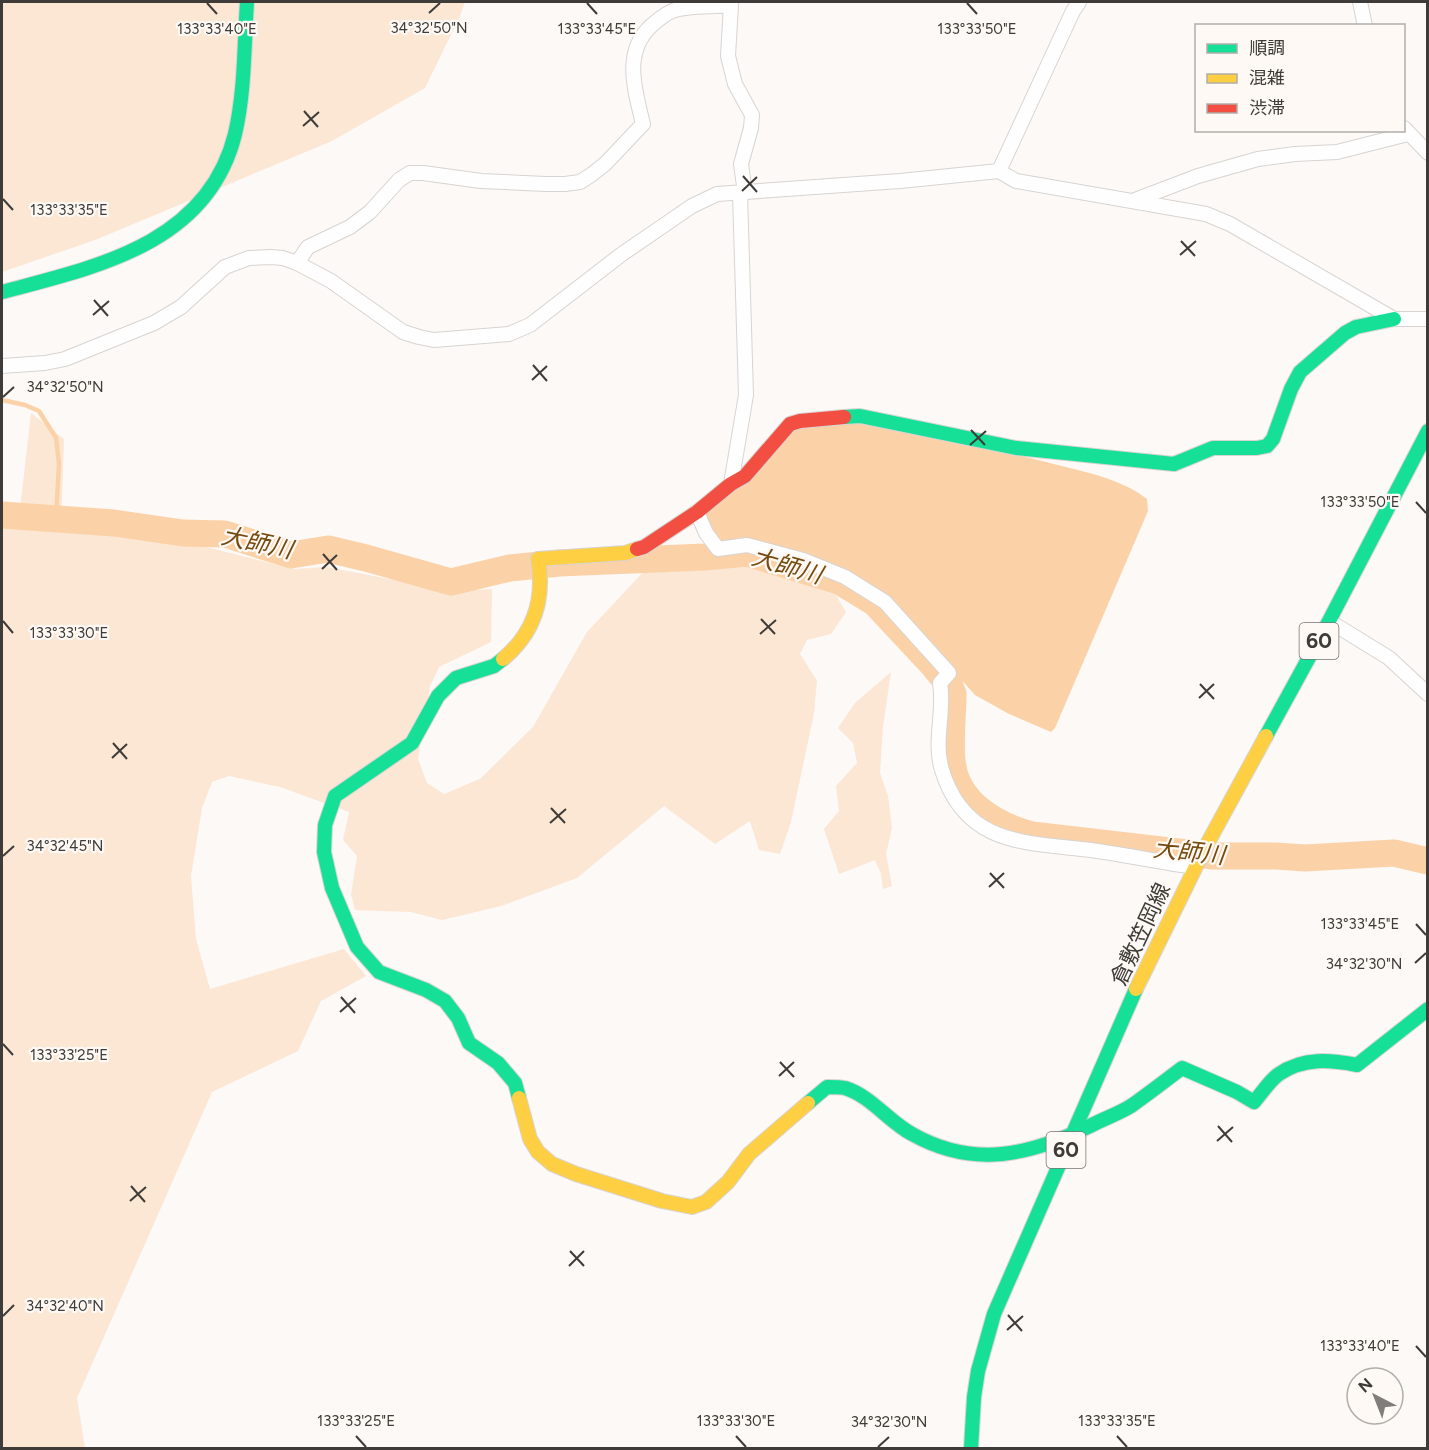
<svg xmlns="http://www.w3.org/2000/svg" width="1429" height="1450" viewBox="0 0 1429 1450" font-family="Figtree,'Noto Sans JP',sans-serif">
<rect width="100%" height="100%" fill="#fcf9f6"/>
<!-- green -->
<g fill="#fbe7d3">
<polygon points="2,2 465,2 460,16 425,88 332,141 95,240 2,272"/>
<polygon points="31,413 64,439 61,527 182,541 294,569 327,567 452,591 492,589 491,642 439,667 430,686 418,759 427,783 444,794 480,779 533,727 587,632 647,568 744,560 830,585 846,612 831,634 807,640 800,654 817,681 814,713 791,822 780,854 759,850 750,821 715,844 664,806 577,878 501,906 442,920 411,912 355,910 351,894 357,856 343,840 349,812 280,787 229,776 212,782 202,808 191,876 196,939 210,989 344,949 366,976 321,1001 298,1051 212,1092 77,1398 85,1448 2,1448 2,527 18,527"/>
<polygon points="891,672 883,727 880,773 888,796 892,828 886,854 892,886 883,889 881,874 875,860 839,874 824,829 839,811 836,786 857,763 853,743 838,728 855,703"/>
</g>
<!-- water -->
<path fill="#fbd2a8" d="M853 420C920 434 987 447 1054 464 1085 472 1122 479 1147 499L1148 511 1055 728 1051 732 1009 714 975 695 890 600 749 541H720L709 528 702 515 793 429Z"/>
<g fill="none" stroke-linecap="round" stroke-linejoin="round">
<!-- stream -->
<polyline stroke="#fbd2a8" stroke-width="4.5" points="2,400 25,405 39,411 56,438 59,464 56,519"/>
<!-- river -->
<path stroke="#fbd2a8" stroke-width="27" d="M2 515 114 523 183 533 225 534 291 555 328 549 366 558 451 582 510 568 559 563 705 557 747 553 839 581 875 603 932 664 950 686 953 694C953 715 950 738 952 760 955 802 995 825 1032 835L1213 856H1276L1305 858 1394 853 1428 861"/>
<defs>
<g id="street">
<polyline points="1360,2 1365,26"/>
<polyline points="1404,128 1428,153"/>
<polyline points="999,171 1073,11 1079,2"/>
<polyline points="1135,200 1198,176 1258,159 1295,154 1337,152 1408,134"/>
<path d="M297 263 308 247 350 227 370 212 399 180 410 173H423L481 181 545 184H565L580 182 591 175 605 164 643 124C635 90 622 52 652 25 659 19 667 12 675 10 691 5 714 7 731 5L728 56 735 84 752 115 751 128 741 164 745 193"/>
<polyline points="2,366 45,363 65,359 154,323 181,307 225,267 249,258 271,257 283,258 297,263 331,281 403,332 419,337 434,340 509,334 530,325 622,254 692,206 717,194 900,181 999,171 1016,181 1206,214 1230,224 1394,319 1428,319"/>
<polyline points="731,484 746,395 740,193"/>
<path d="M697 512 706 533 718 549 747 545 803 560 845 577 885 602 949 673 940 683C945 712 933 741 942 770 965 846 1026 842 1091 850 1126 855 1160 862 1195 867"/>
<polyline points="1329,621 1389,658 1428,694"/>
</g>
<g id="fast">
<path d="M2 292C96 267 208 244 235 134 245 91 244 46 247 2"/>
<polyline points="844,417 860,416 1016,448 1174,464 1213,448 1257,448 1267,446 1273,439 1291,389 1300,372 1345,333 1356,327 1394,319"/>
<polyline points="503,659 494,666 456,678 438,696 412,743 335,796 325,825 324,852 332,888 357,947 379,972 426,990 445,1001 458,1018 469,1043 498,1063 515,1083 519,1098"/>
<polyline points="1266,736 1329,621 1428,431"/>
<path d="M808 1103 827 1087C833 1087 840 1087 845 1088 871 1096 889 1122 912 1134 974 1169 1030 1155 1090 1126 1103 1119 1118 1114 1131 1106 1148 1094 1165 1081 1182 1068L1237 1092 1254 1102C1262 1093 1270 1080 1279 1074 1304 1057 1330 1060 1357 1065L1428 1009"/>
<polyline points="971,1448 974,1397 978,1371 994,1314 1136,989"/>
</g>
<g id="slow">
<path d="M503 659C534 633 545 599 538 559L625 553 637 549"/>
<polyline points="1136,989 1205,848 1266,736"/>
<polyline points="519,1098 530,1139 538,1152 552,1164 576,1174 662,1201 692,1207 706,1202 728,1182 749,1154 808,1103"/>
</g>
<polyline id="jam" points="637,549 644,547 697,512 731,484 745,476 790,424 800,421 844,417"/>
</defs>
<!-- street casing -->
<use href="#street" stroke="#d7d4d1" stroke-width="16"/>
<!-- fast casing -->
<use href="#fast" stroke="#d7d4d1" stroke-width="16"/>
<!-- slow casing -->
<use href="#slow" stroke="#d7d4d1" stroke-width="16"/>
<!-- jam casing -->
<use href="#jam" stroke="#d7d4d1" stroke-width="16"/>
<!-- street -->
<use href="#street" stroke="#fffefe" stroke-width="14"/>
<!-- fast -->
<use href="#fast" stroke="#16e098" stroke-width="14"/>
<!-- slow -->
<use href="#slow" stroke="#ffcf43" stroke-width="14"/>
<!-- jam -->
<use href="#jam" stroke="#f24e42" stroke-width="14"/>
</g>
<!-- ticks -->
<path fill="none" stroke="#3e3b38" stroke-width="2" d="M207 3 217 14M587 3 597 14M967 3 977 14M429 13 440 3M304 111 318 127M303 126 319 112M743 176 757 192M742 191 757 177M3 199 13 210M1181 241 1195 256M1180 255 1196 241M94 300 108 316M93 315 109 301M533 365 547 381M532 380 547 366M3 397 14 387M971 430 985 445M970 445 986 431M1416 502 1426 513M323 554 337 570M322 569 337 555M761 619 775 634M3 621 13 633M760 634 776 620M1200 684 1214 699M1199 698 1214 684M113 743 127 759M112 758 127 744M551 808 565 823M550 823 566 809M3 856 14 846M990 873 1004 888M989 887 1004 873M1416 924 1426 935M1415 963 1426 953M341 997 355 1013M340 1012 356 998M3 1044 13 1055M780 1062 794 1077M779 1076 794 1062M1218 1126 1232 1142M1217 1141 1233 1127M131 1186 145 1202M130 1201 146 1187M570 1251 584 1266M569 1266 584 1251M1008 1315 1022 1331M3 1316 14 1305M1007 1330 1023 1316M1416 1346 1426 1357M356 1436 366 1447M736 1436 746 1447M1117 1436 1127 1447M878 1447 889 1437"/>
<g text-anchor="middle" stroke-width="4.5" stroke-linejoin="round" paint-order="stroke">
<!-- shield labels -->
<g fill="#fef9f4" stroke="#787470" stroke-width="1.5">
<rect x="1299.5" y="623" width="39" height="36" rx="4.5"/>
<rect x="1046.5" y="1132" width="39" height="36" rx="4.5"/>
</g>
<g font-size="21" font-weight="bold" fill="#3e3b38">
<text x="1319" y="648">60</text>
<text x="1066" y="1157">60</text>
</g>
<!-- street labels -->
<g font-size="22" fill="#3e3b38" stroke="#fef9f4">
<text transform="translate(1140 934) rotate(-65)" y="8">倉敷笠岡線</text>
</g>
<!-- water labels -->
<g font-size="24" font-style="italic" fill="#774a0f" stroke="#fef9f4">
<text transform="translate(257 543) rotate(12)" y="8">大師川</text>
<text transform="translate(787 566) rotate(16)" y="8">大師川</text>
<text transform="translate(1189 852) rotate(6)" y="8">大師川</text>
</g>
</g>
<g font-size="15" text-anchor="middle" fill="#3e3b38" stroke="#fef9f4" stroke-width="4.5" stroke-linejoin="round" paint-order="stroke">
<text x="429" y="33">34°32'50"N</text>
<text x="597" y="34">133°33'45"E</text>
<text x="217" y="34">133°33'40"E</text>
<text x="977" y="34">133°33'50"E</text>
<text x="69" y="215">133°33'35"E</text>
<text x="65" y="392">34°32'50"N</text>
<text x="1360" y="507">133°33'50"E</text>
<text x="69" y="638">133°33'30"E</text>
<text x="65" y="851">34°32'45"N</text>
<text x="1360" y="929">133°33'45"E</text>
<text x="1364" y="969">34°32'30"N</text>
<text x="69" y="1060">133°33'25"E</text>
<text x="65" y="1311">34°32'40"N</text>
<text x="1360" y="1351">133°33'40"E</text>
<text x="356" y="1426">133°33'25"E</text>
<text x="736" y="1426">133°33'30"E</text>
<text x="1117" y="1426">133°33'35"E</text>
<text x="889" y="1427">34°32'30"N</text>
</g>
<!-- border -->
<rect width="1429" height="1450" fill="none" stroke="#3e3b38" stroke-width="6"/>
<!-- legend -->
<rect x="1195" y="24" width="210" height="108" fill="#fef9f4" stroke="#b1ada9" stroke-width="1.5"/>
<rect x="1207" y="44" width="30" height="9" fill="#16e098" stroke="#b1ada9" stroke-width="1.5"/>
<text x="1249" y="54" font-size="18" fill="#3e3b38">順調</text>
<rect x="1207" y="74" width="30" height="9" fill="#ffcf43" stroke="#b1ada9" stroke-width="1.5"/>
<text x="1249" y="84" font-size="18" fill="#3e3b38">混雑</text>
<rect x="1207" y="104" width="30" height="9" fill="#f24e42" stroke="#b1ada9" stroke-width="1.5"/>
<text x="1249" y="114" font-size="18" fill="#3e3b38">渋滞</text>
<!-- north arrow -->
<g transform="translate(1375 1396) rotate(318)"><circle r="28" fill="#fef9f4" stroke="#b1ada9" stroke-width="1.5"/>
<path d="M0-4.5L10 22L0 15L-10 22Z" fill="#807e7a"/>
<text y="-9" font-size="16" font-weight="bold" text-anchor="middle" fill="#3e3b38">N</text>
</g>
</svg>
